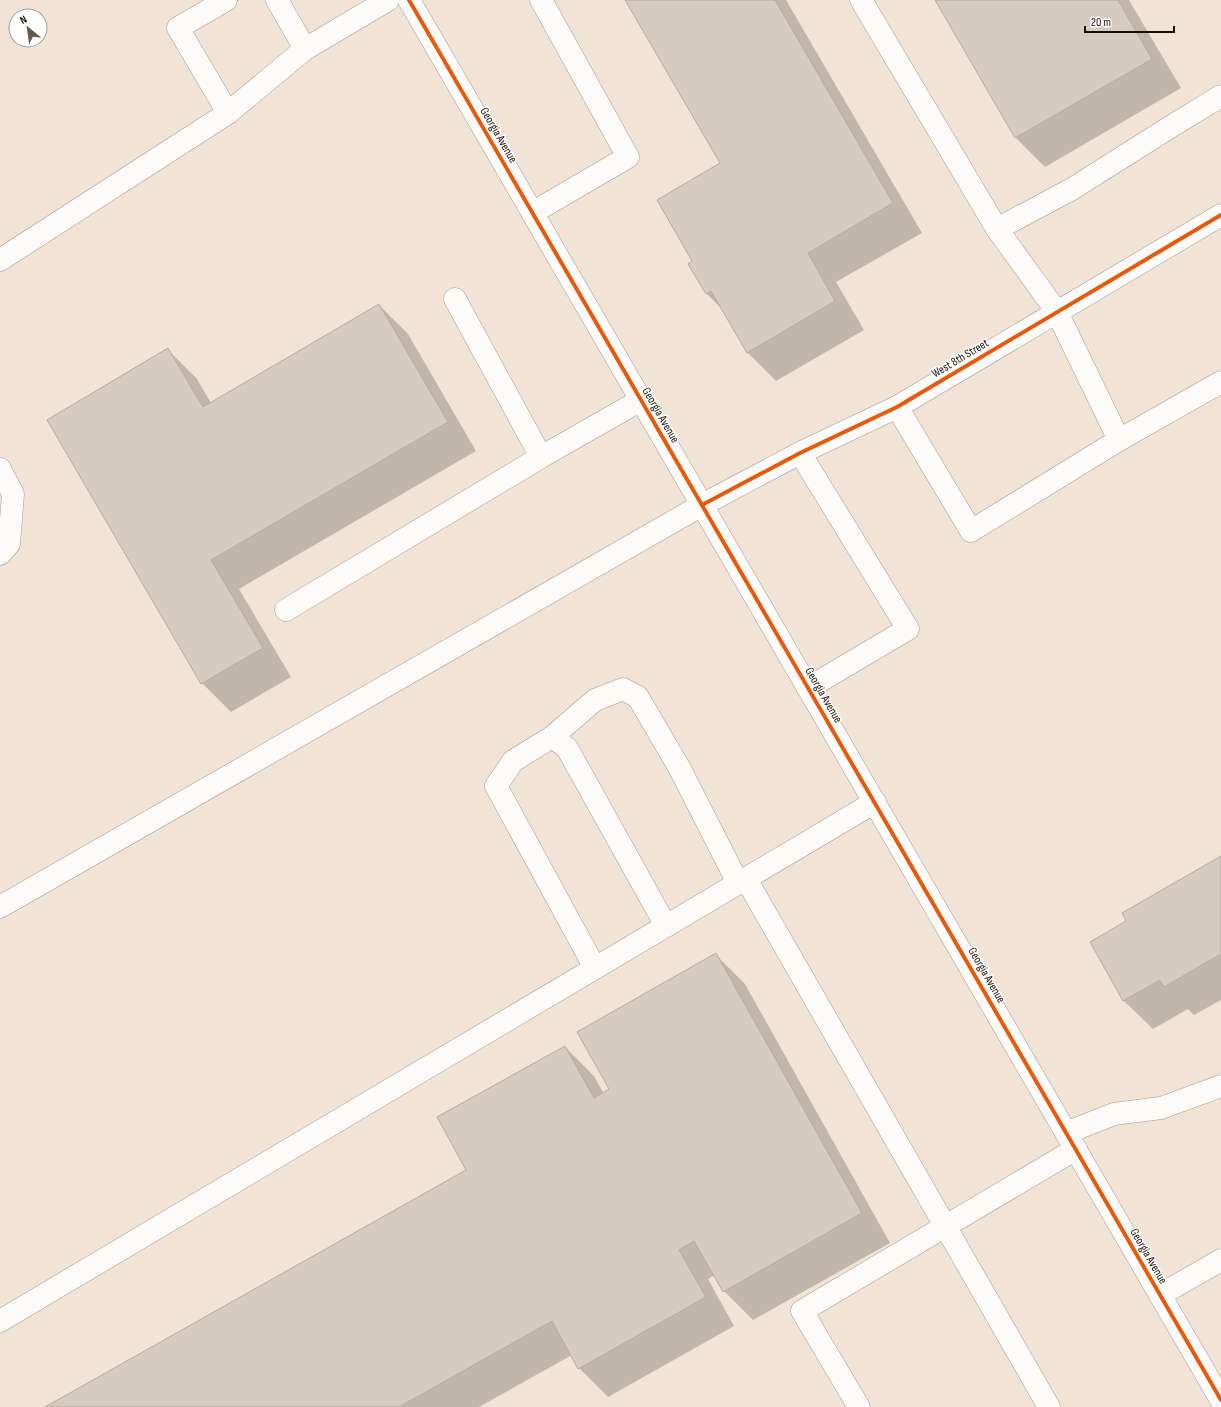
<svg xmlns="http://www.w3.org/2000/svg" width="1221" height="1407" viewBox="0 0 1221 1407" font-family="'Sofia Sans Condensed',sans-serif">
<rect width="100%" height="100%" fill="#f1e4d7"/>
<!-- shadow -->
<g fill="#0003">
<polygon points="626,0 786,0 922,233 836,282 864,330 776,381 747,352 723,310 706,293 694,262 721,164"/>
<polygon points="936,0 1129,0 1181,88 1045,167 1016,138"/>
<polygon points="379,305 408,334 476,451 239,589 291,677 231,712 202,683 168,350 197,379 211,403"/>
<polygon points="1221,858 1221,1000 1194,1015 1188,1009 1153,1029 1124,1001 1091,943 1128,921"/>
<polygon points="716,955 745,984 890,1243 753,1320 724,1291 715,1275 708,1279 734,1326 608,1397 579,1368 572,1355 479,1407 47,1407 467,1170 565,1047 594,1076 604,1094 611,1090"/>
</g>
<!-- building -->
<g fill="#d6cbc0" stroke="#b5aba1">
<polygon points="625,0 775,0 893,203 808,253 835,301 747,353 711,291 706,294 688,264 692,261 657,200 720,163"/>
<polygon points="935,0 1118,0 1152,59 1015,138"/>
<polygon points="379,304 448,422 211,560 263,648 201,684 47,420 168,348 203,407"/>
<polygon points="1221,856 1221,954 1164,987 1160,980 1123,1001 1090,942 1126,921 1122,913"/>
<polygon points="716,953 862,1213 723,1292 694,1241 679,1250 706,1297 578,1369 552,1321 399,1407 45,1407 466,1170 437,1117 565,1046 594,1098 609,1089 577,1032"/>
</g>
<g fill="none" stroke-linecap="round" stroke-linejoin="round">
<defs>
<g id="minor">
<polyline points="226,0 178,28 228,113"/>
<polyline points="277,0 305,49"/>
<polyline points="409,0 1221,1400"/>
<polyline points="861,0 997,229 1057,312 1119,440"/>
<polyline points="532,213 628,157 541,0"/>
<polyline points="997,229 1072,189 1175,124 1221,96"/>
<polyline points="0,260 228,113 305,49 388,0"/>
<polyline points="455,299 541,457"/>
<polyline points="897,407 971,531 1119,440 1221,382"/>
<polyline points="800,453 908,629 808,688"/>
<polyline points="0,469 13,494 9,544 0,554"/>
<polyline points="286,610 541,457 641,400"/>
<polyline points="552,737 595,700 623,689 638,697 680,769 738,883"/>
<polyline points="746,879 1049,1407"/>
<polyline points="0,907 702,505 800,453 897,407 1221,215"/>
<polyline points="595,968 496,786 513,761 552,737 567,748 666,926"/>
<polyline points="1066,1133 1114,1114 1161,1108 1221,1086"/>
<polyline points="1160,1295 1221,1260"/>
<polyline points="0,1321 875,802"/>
<polyline points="859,1407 802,1311 1076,1149"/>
</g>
</defs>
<!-- minor casing -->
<use href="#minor" stroke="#a39a90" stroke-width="23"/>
<!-- minor -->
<use href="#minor" stroke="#fdfbf9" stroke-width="22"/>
<defs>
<g id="cycleway">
<polyline points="409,0 1221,1400"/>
<polyline points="702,505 800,453 897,407 1221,215"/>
</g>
</defs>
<!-- cycleway casing -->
<use href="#cycleway" stroke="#fff" stroke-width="6"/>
<!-- cycleway -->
<use href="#cycleway" stroke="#e8590c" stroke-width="4"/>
</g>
<g text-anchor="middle" stroke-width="3" stroke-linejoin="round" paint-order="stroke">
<!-- street labels -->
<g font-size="12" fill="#150e06" stroke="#fff">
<text transform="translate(499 135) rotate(60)" y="4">Georgia Avenue</text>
<text transform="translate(960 358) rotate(-31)" y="4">West 8th Street</text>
<text transform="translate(661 415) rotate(60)" y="4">Georgia Avenue</text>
<text transform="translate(824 695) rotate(60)" y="4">Georgia Avenue</text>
<text transform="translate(987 975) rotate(60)" y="4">Georgia Avenue</text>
<text transform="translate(1149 1256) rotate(60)" y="4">Georgia Avenue</text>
</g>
</g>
<!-- north arrow -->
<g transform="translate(28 28) rotate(331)"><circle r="19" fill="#ffffff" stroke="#a19f9b"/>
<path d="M0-3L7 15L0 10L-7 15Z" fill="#62594f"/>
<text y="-6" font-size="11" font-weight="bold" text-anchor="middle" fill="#150e06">N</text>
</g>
<!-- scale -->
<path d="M1085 26v6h89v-6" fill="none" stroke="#150e06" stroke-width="2"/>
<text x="1091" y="26" font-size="12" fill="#150e06" stroke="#ffffff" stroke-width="3" paint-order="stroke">20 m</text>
</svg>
